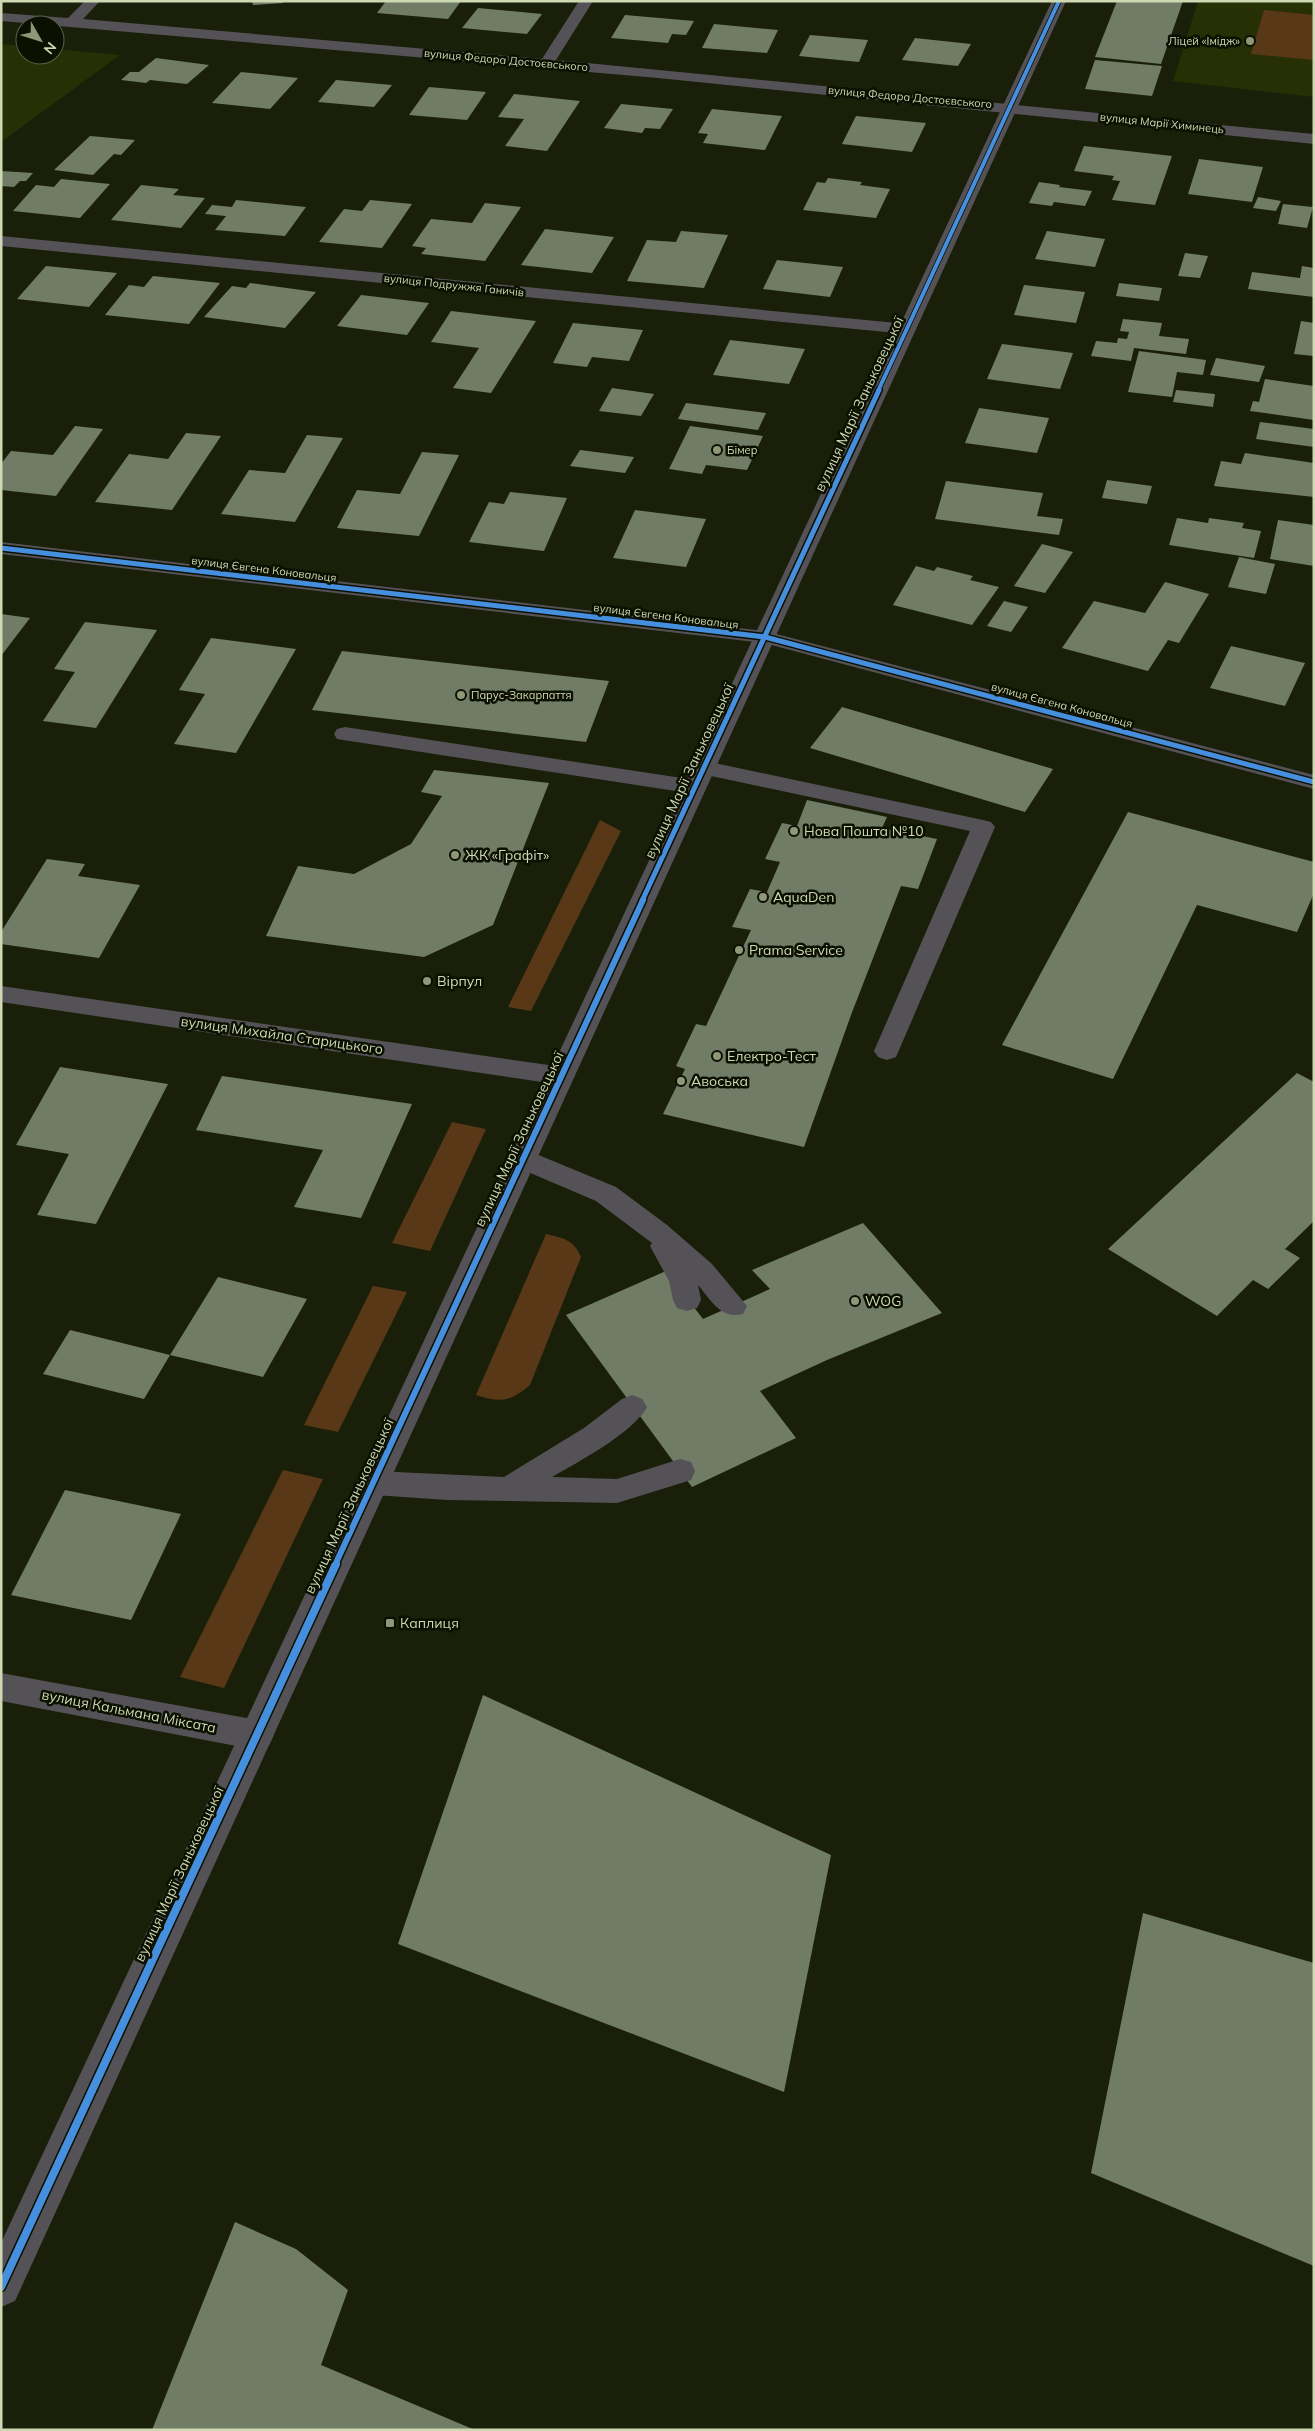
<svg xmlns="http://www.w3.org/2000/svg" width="1315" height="2431" viewBox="0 0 1315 2431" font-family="Mulish,sans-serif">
<rect width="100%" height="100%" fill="#1a1f09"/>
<!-- built -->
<g fill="#272f04">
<polygon points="1198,1 1314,1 1314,97 1173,81"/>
<polygon points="1,44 25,46 25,55 55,55 55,49 120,55 1,142"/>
</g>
<!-- green -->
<g fill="#583816">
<polygon points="1264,10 1314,15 1314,60 1251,54"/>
<polygon points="600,820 621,831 531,1011 508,1007"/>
<polygon points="452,1122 486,1129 430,1251 392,1243"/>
<path d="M546 1234C564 1238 574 1240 581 1257L530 1385C510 1402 500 1403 476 1395Z"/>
<polygon points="373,1286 407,1292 338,1432 304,1425"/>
<polygon points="283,1470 323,1479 224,1688 180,1677"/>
</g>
<!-- building -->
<g fill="#707c66">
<polygon points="252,1 283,1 283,3 253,5"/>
<polygon points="386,1 461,1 448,19 377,13"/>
<polygon points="1117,1 1183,1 1161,64 1095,57"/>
<polygon points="478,8 542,14 527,34 462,28"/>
<polygon points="625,15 694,21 686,35 672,34 668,43 611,38"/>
<polygon points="714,24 778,30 767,53 702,48"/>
<polygon points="810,35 868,40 859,62 799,56"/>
<polygon points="915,38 971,44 958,66 902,60"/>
<polygon points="156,58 209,65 187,84 150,80 146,83 121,80 130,72 139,72"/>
<polygon points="1095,60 1162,66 1152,96 1085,89"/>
<polygon points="241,72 298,78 270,109 212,103"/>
<polygon points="336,80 392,85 374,107 318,102"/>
<polygon points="429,87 486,92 467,120 409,115"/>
<polygon points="514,94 580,101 547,151 505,146 524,119 498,117"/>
<polygon points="621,104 673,109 660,129 645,128 642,133 604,128"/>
<polygon points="712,109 782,116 765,150 703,143 708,134 698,133"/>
<polygon points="856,116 926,123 912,152 842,144"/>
<polygon points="90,136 135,140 121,155 114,154 93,175 54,170"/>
<polygon points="1084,146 1172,156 1155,205 1112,200 1120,181 1112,180 1114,176 1074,171"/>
<polygon points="1199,159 1263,167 1252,202 1188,194"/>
<polygon points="1,171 33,173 26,181 20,181 14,187 1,186"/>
<polygon points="828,178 862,182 860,185 890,189 876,218 803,210 817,182 825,183"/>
<polygon points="61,179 110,184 80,218 13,211 36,185 54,187"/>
<polygon points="1039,182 1060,185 1059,187 1092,191 1085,206 1054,202 1052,206 1029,203"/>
<polygon points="141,185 179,189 173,195 205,198 181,228 111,220"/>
<polygon points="1258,197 1281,201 1276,211 1253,208"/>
<polygon points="236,200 306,207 285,236 215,230 226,216 205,214 212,205 232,207"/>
<polygon points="370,200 412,204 382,248 319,242 344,209 362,211"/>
<polygon points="485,203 521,207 485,261 421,254 426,248 412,246 431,219 472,223"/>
<polygon points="1283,204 1313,207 1307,228 1278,224"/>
<polygon points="545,229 614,237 592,273 521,265"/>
<polygon points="681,231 728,235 704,288 627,281 647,240 676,242"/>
<polygon points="1047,231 1105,239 1095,267 1035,259"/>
<polygon points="1185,253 1208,256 1200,278 1178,276"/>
<polygon points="777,260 843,267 830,297 763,289"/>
<polygon points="46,266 117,273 89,307 17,299"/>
<polygon points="1302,266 1314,268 1314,297 1248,289 1252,272 1300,278"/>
<polygon points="153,276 220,283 189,324 105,315 129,285 144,287"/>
<polygon points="250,283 316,292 285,328 204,317 232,286 246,288"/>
<polygon points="1119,283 1162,288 1159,301 1116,296"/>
<polygon points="1024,285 1085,292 1076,323 1014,315"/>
<polygon points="361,295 429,303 407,335 337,326"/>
<polygon points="451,311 536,321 491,393 453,388 479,348 431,342"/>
<polygon points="1123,319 1162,323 1159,336 1189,339 1186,354 1134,348 1131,361 1091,356 1096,341 1117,343 1118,338 1127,339 1129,332 1120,331"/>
<polygon points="1301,321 1314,323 1314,356 1294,354"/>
<polygon points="573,323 643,330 629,361 592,357 587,367 553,363"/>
<polygon points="730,340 805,349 789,384 713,375"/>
<polygon points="1002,344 1073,353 1060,389 987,379"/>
<polygon points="1139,351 1206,360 1203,375 1177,372 1172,397 1128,392"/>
<polygon points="1216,358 1265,366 1259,382 1210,375"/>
<polygon points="1265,379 1314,386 1314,420 1250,411 1253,401 1259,402"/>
<polygon points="612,388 654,394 641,416 599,411"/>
<polygon points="1176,390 1215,394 1213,407 1173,402"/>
<polygon points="686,403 766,413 758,430 678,419"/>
<polygon points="979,408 1049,418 1037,453 965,443"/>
<polygon points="1260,422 1314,429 1314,447 1256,439"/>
<polygon points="75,426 103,429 56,496 1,490 1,464 11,451 53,455"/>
<polygon points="690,426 763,436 747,470 706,465 702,474 669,469"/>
<polygon points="186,433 221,436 172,510 95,502 129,454 168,459"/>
<polygon points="307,435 343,438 295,522 221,514 249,470 285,473"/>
<polygon points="580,450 634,457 625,473 570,466"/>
<polygon points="422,452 459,455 419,536 337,528 357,490 400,494"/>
<polygon points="1245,453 1314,463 1314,497 1214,486 1221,461 1241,464"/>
<polygon points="1107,480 1152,486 1147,504 1102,498"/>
<polygon points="946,481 1043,493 1037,516 1063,519 1059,535 935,519"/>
<polygon points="510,492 567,498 544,551 469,542 489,502 504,504"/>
<polygon points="635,510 706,519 686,567 613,558"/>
<polygon points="1177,518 1208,523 1209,518 1244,523 1242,528 1261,531 1254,558 1169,545"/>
<polygon points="1278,520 1314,525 1314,566 1270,559"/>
<polygon points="1042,544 1073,552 1045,593 1014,586"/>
<polygon points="1239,557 1275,564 1266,594 1228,587"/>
<polygon points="916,566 934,571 937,567 973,576 970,580 999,587 972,625 893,605"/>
<polygon points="1165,582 1209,594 1179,643 1168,640 1148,671 1062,648 1094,601 1145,613"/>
<polygon points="1004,601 1028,607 1011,632 987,626"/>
<polygon points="1,614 30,618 1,656"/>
<polygon points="85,622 157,630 96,728 43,721 75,672 54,669"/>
<polygon points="211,638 296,649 236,753 174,744 205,694 179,690"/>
<polygon points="1231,646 1305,663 1285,706 1210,688"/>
<polygon points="342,651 609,681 586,742 312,710"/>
<polygon points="842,707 1053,769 1025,812 810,748"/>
<polygon points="434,770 549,783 493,925 424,957 266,936 298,866 354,874 411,844 442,796 421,792"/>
<polygon points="807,800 887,817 882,828 937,839 918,889 901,886 851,1015 804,1147 663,1114 685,1069 676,1066 696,1024 706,1026 751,930 732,927 750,889 767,892 780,862 765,859 782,823 797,826"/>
<polygon points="1128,812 1314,862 1314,893 1297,932 1197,905 1113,1079 1002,1045"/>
<polygon points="47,859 85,864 78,876 140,885 99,958 1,944 1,932"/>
<polygon points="60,1067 168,1084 96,1224 37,1215 69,1154 16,1145"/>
<polygon points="1297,1073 1314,1082 1314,1221 1285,1249 1300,1258 1268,1289 1253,1280 1217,1316 1108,1249"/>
<polygon points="222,1076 412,1104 361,1218 294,1207 323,1150 196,1130"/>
<polygon points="863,1223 942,1313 827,1360 760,1391 796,1438 692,1487 566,1315 666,1271 703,1319 770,1289 752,1270"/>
<polygon points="218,1277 307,1299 263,1377 170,1355"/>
<polygon points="70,1330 170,1355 144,1399 43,1374"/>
<polygon points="65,1490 181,1514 131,1620 11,1595"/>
<polygon points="483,1695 831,1855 784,2092 398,1944"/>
<polygon points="1143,1913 1314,1963 1314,2266 1091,2173"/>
<polygon points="235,2222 296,2249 348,2290 321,2365 475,2430 152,2430"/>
</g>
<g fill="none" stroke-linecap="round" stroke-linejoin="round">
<!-- service -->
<g fill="#555257" fill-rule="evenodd">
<polygon points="345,727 695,780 703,782 706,787 703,792 695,794 337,739 334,734 337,729"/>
<polygon points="705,761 983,820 991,822 995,827 896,1057 887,1060 878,1057 874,1051 970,831 697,773 694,768 697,763"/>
<path d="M524 1149 616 1187 667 1225 712 1264 747 1306 743 1314C721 1320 711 1300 698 1285L701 1300 697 1308 687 1311 677 1308 673 1300 669 1281 650 1246 652 1243 596 1201 514 1166 511 1159 514 1152Z"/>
<path d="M632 1395 642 1399 647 1407C633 1433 578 1462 552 1477L617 1479 680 1459 691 1462 695 1471 691 1480 617 1503 447 1500 374 1495 363 1492 359 1483 363 1474 374 1471 504 1477 584 1428 622 1399Z"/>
</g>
<!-- minor -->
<g fill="#555257" fill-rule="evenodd">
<polygon points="85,1 100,1 83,19 542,59 579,1 593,1 556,60 1314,134 1314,144 658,78 1,21 1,13 68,18"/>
<polygon points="1,236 907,324 913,325 916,329 913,333 907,334 1,246"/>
<polygon points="1,542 765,631 1314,775 1314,789 764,643 1,554"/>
<polygon points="1,986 562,1067 571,1070 575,1076 571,1082 562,1085 1,1002"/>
<polygon points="1,1673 257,1720 269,1725 274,1735 269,1745 257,1750 1,1701"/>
</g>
<!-- tertiary -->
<polygon fill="#555257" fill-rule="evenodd" points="1052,1 1066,1 15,2301 1,2307 1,2243"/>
<defs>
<polyline id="cycleway-far3" points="878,391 1059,1"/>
<g id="cycleway-far2">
<polyline points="1,548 765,637 1314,782"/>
<polyline points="642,901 879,390"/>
</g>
<polyline id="cycleway-far1" points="335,1565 643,900"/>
<polyline id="cycleway" points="1,2287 336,1564"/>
</defs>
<!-- cycleway-far3 casing -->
<use href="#cycleway-far3" stroke="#0b1000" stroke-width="5.5"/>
<!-- cycleway-far2 casing -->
<use href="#cycleway-far2" stroke="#0b1000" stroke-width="8"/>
<!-- cycleway-far1 casing -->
<use href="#cycleway-far1" stroke="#0b1000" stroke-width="9"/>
<!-- cycleway casing -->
<use href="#cycleway" stroke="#0b1000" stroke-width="11"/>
<!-- cycleway-far3 -->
<use href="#cycleway-far3" stroke="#468fdf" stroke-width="4"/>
<!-- cycleway-far2 -->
<use href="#cycleway-far2" stroke="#468fdf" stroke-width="5"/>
<!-- cycleway-far1 -->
<use href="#cycleway-far1" stroke="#468fdf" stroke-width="6"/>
<!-- cycleway -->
<use href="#cycleway" stroke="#468fdf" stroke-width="8"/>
</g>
<!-- markers -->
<g fill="#8f9778" stroke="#0b1000" stroke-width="2">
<circle cx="1250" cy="41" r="5"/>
<circle cx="717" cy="450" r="5"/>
<circle cx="461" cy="695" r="5"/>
<circle cx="794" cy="831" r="5"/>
<circle cx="455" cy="855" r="5"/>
<circle cx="763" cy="897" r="5"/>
<circle cx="739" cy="950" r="5"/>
<circle cx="427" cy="981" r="5"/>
<circle cx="717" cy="1056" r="5"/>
<circle cx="681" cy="1081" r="5"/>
<circle cx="855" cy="1301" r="5"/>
<rect x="385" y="1618" width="10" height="10" rx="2.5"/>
</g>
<g text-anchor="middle" stroke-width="5" stroke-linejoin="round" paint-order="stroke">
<!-- far-poi labels -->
<g font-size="11" fill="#ced8b3" stroke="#0b1000" text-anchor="start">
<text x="1240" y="45" text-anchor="end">Ліцей «Імідж»</text>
<text x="727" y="454">Бімер</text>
<text x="471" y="699">Парус-Закарпаття</text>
</g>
<!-- far-street labels -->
<g font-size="11" fill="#ced8b3" stroke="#0b1000">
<text transform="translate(506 60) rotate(5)" y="4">вулиця Федора Достоєвського</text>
<text transform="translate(910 97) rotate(5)" y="4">вулиця Федора Достоєвського</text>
<text transform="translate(1162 123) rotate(6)" y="4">вулиця Марії Химинець</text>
<text transform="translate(454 285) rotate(6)" y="4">вулиця Подружжя Ганичів</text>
<text transform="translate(264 569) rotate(7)" y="4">вулиця Євгена Коновальця</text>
<text transform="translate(666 616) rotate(7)" y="4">вулиця Євгена Коновальця</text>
<text transform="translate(1062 705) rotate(15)" y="4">вулиця Євгена Коновальця</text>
</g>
<!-- street labels -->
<g font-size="14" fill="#ced8b3" stroke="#0b1000">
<text transform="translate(859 404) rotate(-65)" y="5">вулиця Марії Заньковецької</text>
<text transform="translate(689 771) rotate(-65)" y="5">вулиця Марії Заньковецької</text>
<text transform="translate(282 1035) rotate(8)" y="5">вулиця Михайла Старицького</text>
<text transform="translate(519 1139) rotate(-65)" y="5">вулиця Марії Заньковецької</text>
<text transform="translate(349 1506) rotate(-65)" y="5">вулиця Марії Заньковецької</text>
<text transform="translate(129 1711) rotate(11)" y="5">вулиця Кальмана Міксата</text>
<text transform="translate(179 1874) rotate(-65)" y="5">вулиця Марії Заньковецької</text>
</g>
<!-- poi labels -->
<g font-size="14" fill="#ced8b3" stroke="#0b1000" text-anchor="start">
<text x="804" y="836">Нова Пошта №10</text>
<text x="465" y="860">ЖК «Графіт»</text>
<text x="773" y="902">AquaDen</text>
<text x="749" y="955">Prama Service</text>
<text x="437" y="986">Вірпул</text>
<text x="727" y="1061">Електро-Тест</text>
<text x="691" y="1086">Авоська</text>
<text x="865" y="1306">WOG</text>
<text x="400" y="1628">Каплиця</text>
</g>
</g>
<!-- border -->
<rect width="1315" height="2431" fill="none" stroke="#ced8b3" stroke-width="5"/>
<!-- north arrow -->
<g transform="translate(40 40) rotate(129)"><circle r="24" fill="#0b1000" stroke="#596048"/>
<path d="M0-4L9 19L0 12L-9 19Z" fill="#8f9778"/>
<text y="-8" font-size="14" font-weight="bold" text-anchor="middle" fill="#ced8b3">N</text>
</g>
</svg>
